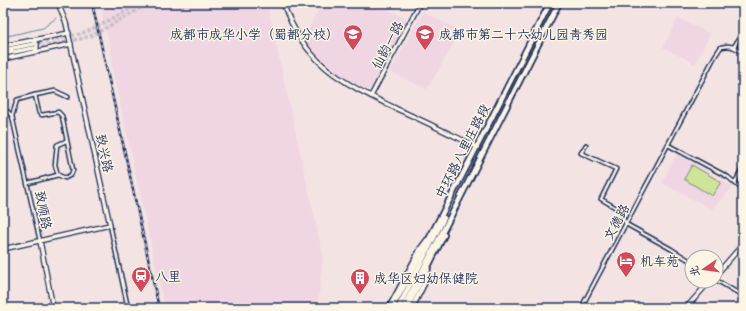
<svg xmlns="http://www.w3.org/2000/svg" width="746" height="311" viewBox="0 0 746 311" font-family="Mali,'LXGW WenKai TC',sans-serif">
<rect width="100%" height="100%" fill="#f4e3e3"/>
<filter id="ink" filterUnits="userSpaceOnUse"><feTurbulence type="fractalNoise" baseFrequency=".025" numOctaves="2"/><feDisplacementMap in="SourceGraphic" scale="8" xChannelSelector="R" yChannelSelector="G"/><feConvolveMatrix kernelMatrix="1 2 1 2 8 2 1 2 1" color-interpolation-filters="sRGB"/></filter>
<g filter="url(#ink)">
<!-- built -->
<g fill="#efd6e2">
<polygon points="100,3 267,3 323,256 319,295 316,308 165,308 111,62 113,61"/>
<polygon points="322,3 377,3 408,20 373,88 368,90 336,72 308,45 304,37"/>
<polygon points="423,12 461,31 427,89 390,72"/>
<polygon points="678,18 710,34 695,64 663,47"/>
<polygon points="677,153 733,187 712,209 662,183"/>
</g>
<!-- green -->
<polygon fill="#cfe498" stroke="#758a7b" points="692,165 721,182 712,196 684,179"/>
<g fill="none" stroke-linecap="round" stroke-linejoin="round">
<!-- stream -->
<g stroke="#558da4" stroke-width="1">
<polyline points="69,8 71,3"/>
<polyline points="3,37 43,28 56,18"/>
</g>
<!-- tertiary-tunnel -->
<g stroke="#c9bfc8" stroke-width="3.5" stroke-dasharray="3.5 2" stroke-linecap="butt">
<polyline points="34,44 80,34 91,30 141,3"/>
<polyline points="36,48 80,39 93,35 150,3"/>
</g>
<defs>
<g id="minor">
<polyline points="35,95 17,100 12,116 40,241"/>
<polyline points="3,112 7,111 12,116"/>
<polyline points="586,145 581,153 616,169 601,199 618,209 626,224 671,249 692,262"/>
<polyline points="668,145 728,177 743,190"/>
<polyline points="58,175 65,178 71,175 73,170 62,116 58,112 42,115 39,113 35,95 55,91 68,97"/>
<polyline points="28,183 58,175 55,165 57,145 66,141"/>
<polyline points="735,183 743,167"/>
<polyline points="110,225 128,308"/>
<polyline points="716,280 743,296"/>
<polyline points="581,308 715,56 721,47 728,46 734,47 743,31"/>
</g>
<g id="tertiary">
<path d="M283 3C305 65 342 82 397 109 424 121 450 134 477 147"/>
<path d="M33 40C38 42 38 47 35 52"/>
<polyline points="3,46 69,33"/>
<polyline points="734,47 743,52"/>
<polyline points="3,50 34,44"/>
<polyline points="3,54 34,48"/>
<polyline points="3,59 71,44"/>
<polyline points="371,96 420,3"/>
<polyline points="40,241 53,308"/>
<polyline points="3,249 110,225 66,23 58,3"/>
<polyline points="716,275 743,244"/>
<polyline points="686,308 710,281"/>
</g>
<g id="secondary">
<polyline points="389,308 421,248 427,240"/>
<polyline points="412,308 424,284 428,270"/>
</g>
<g id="primary">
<path d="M392 308C447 208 498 105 550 3"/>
<polyline points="398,308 444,218"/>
<polyline points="403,308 456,206 559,3"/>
<polyline points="407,308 444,235"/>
</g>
</defs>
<!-- minor casing -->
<use href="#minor" stroke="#1b2f5e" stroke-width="5.5"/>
<!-- tertiary casing -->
<use href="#tertiary" stroke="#1b2f5e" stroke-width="6"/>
<!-- secondary casing -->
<use href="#secondary" stroke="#1b2f5e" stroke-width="7"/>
<!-- primary casing -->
<use href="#primary" stroke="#1b2f5e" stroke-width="8"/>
<!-- minor -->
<use href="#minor" stroke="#fcf5e5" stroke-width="2.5"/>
<!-- tertiary -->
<use href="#tertiary" stroke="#fcf5e5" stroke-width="3.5"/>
<!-- secondary -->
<use href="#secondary" stroke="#fcf5e5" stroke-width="4"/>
<!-- primary -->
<use href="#primary" stroke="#fcf5e5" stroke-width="4.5"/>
<defs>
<polyline id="rail" points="92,3 159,308"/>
</defs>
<!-- rail casing -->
<use href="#rail" stroke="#1b2f5e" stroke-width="2.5"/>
<!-- rail -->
<use href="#rail" stroke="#fcf5e5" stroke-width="1" stroke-dasharray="3" stroke-linecap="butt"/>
</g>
</g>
<!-- icons -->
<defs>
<symbol id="school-pin" viewBox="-11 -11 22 30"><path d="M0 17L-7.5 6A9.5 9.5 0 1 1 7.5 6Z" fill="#d1495b" stroke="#fcf5e5"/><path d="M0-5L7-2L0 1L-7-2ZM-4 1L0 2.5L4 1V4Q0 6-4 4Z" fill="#fff"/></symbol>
<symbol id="hotel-pin" viewBox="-11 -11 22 30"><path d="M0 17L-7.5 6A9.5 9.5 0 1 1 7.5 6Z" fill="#d1495b" stroke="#fcf5e5"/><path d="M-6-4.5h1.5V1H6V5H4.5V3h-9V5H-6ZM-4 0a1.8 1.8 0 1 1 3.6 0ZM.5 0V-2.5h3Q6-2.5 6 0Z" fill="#fff"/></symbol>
<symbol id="station-pin" viewBox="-11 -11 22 30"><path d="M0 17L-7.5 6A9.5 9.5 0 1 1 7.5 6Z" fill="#d1495b" stroke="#fcf5e5"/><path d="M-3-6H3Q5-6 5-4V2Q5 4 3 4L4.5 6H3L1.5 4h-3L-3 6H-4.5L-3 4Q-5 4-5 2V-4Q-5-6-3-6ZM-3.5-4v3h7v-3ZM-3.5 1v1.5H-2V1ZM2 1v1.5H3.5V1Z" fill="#fff"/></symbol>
<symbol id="building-pin" viewBox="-11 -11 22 30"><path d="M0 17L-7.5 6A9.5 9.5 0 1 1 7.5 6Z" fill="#d1495b" stroke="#fcf5e5"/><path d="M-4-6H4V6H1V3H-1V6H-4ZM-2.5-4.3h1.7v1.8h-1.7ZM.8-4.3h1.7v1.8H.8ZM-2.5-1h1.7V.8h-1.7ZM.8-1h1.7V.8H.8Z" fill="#fff"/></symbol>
</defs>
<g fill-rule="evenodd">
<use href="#school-pin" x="342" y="23" width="22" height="30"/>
<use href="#school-pin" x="414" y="23" width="22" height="30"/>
<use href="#hotel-pin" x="615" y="250" width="22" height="30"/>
<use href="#station-pin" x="130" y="265" width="22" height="30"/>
<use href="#building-pin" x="349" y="267" width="22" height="30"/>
</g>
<g text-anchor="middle" stroke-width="3" stroke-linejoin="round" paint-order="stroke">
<!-- poi labels -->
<g font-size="13" fill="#1b2f5e" stroke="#fcf5e5" text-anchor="start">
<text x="339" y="39" text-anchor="end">成都市成华小学（蜀都分校）</text>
<text x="439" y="39">成都市第二十六幼儿园青秀园</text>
<text x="640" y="266">机车苑</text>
<text x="155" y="281">八里</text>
<text x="374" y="283">成华区妇幼保健院</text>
</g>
<!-- street labels -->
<g font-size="13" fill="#1b2f5e" stroke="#fcf5e5">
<text transform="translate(387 45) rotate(-62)" y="5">仙韵一路</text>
<text transform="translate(462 151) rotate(-63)" y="5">中环路八里庄路段</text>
<text transform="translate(105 153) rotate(78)" y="5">致兴路</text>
<text transform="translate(44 210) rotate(79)" y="5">致顺路</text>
<text transform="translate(616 222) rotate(-62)" y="5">文德路</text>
</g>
</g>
<!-- margin -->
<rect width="746" height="311" fill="none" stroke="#fcf5e5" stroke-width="16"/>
<rect x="8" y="8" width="730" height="295" fill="none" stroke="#1b2f5e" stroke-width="1.5" filter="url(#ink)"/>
<!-- north arrow -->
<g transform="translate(704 269) rotate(257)"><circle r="19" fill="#fcf5e5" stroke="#a2a6af"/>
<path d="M0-3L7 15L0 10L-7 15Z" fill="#d1495b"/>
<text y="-6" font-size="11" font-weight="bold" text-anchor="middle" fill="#1b2f5e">北</text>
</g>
</svg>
